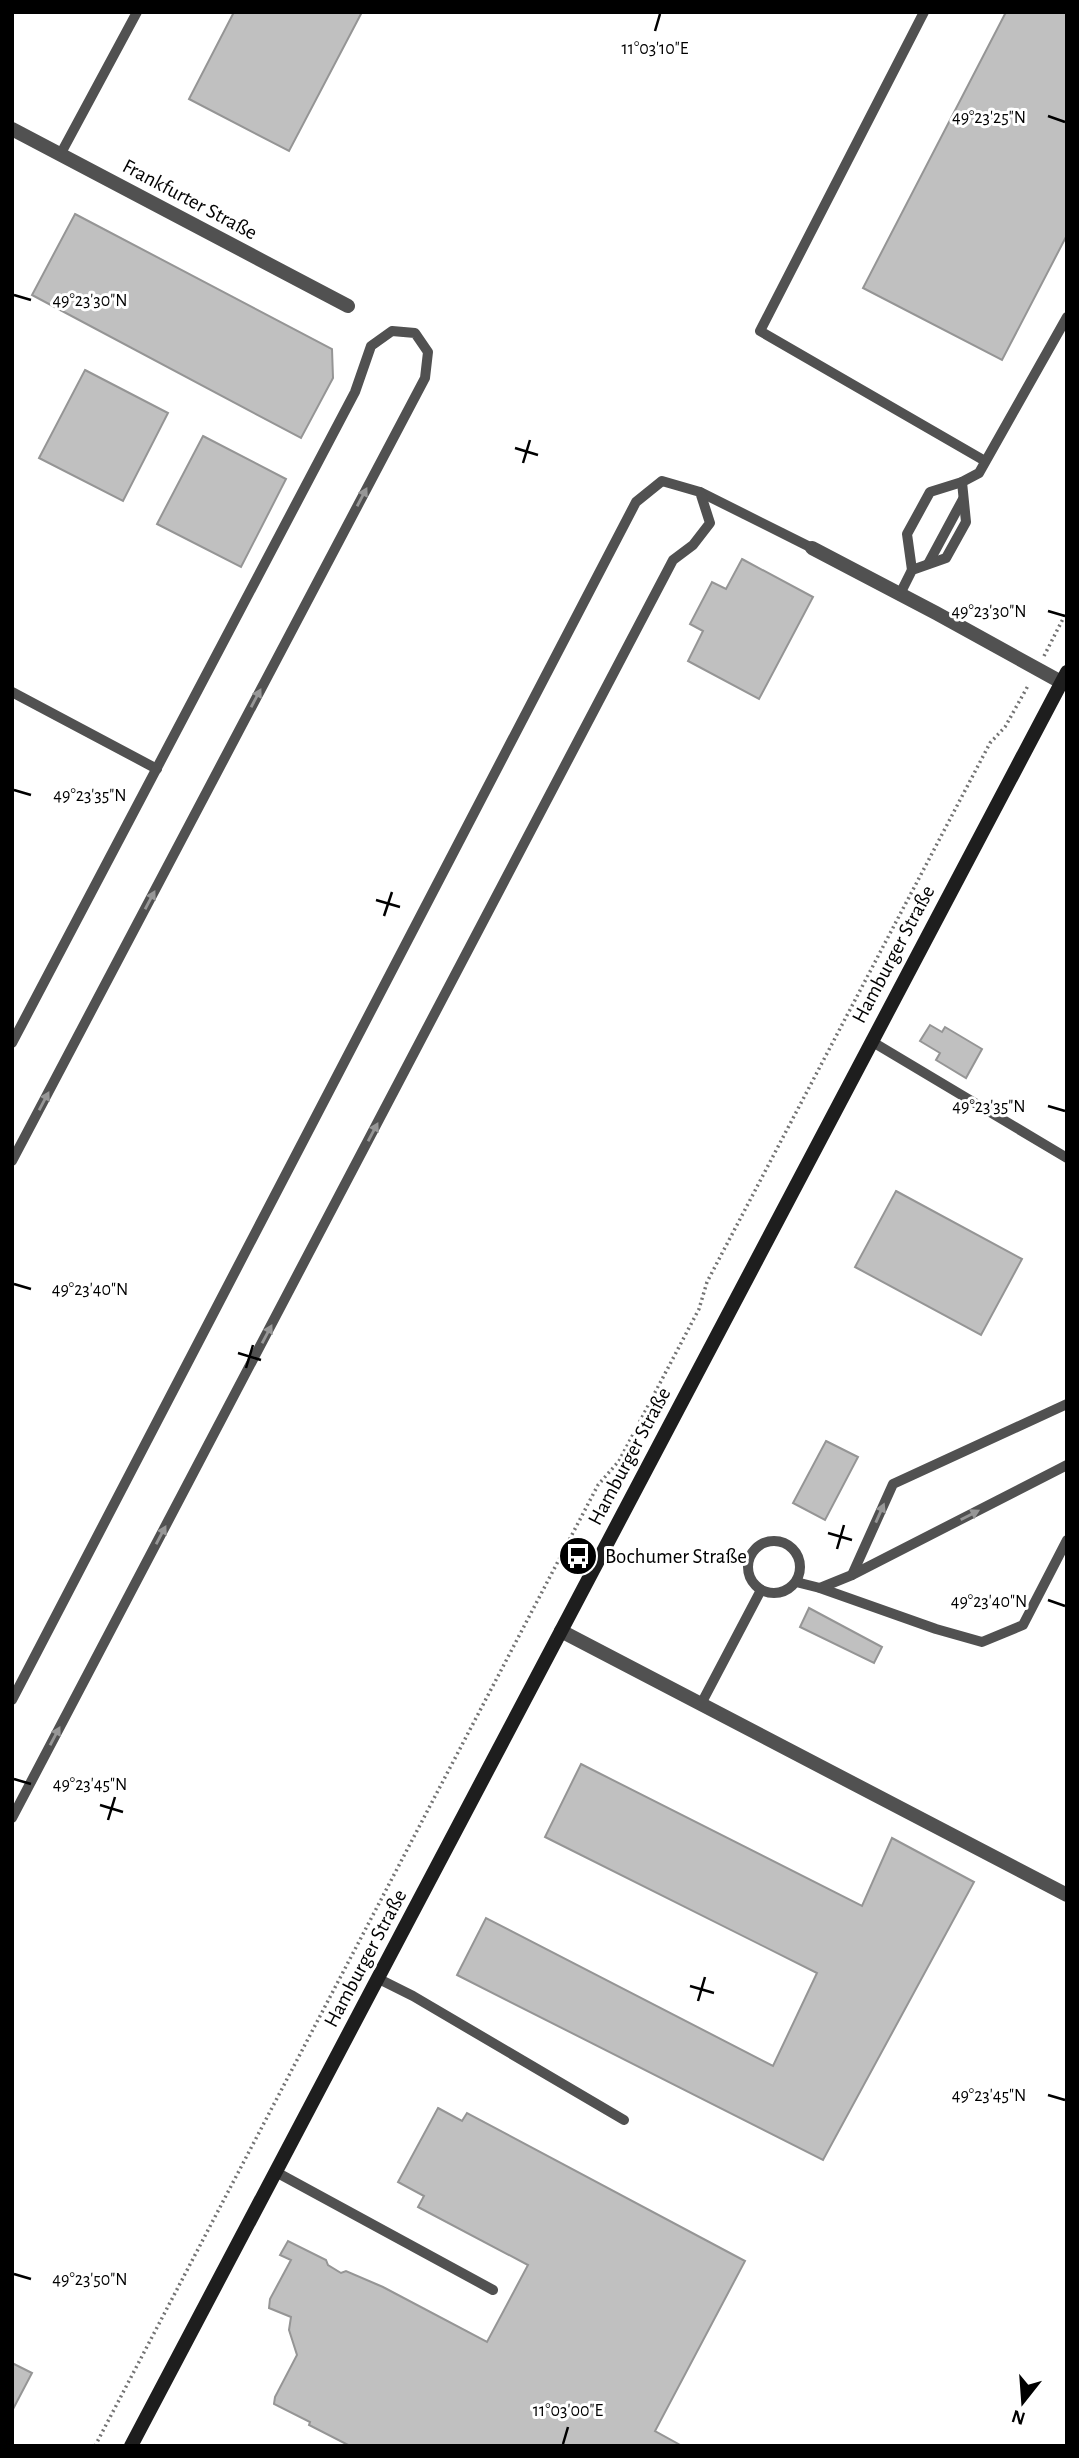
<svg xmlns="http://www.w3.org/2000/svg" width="1079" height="2458" viewBox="0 0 1079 2458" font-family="'Alegreya Sans',sans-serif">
<rect width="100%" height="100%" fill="#fff"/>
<!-- building -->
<g fill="#c0c0c0" stroke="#959595" stroke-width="2">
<polygon points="234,12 362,12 289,151 189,99"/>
<polygon points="1006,12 1067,12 1067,235 1002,360 863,288"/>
<polygon points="75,214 332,349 333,378 301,438 32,295"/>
<polygon points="85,370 168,413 123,501 39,458"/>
<polygon points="203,436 286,479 241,567 157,524"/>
<polygon points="742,559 813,597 759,699 688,661 703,631 690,624 712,582 726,589"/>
<polygon points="930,1025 942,1032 945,1027 982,1049 966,1078 936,1060 940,1053 920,1041"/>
<polygon points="896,1191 1022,1259 981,1335 855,1267"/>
<polygon points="826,1441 858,1457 825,1520 793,1503"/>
<polygon points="809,1608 882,1647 874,1663 800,1627"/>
<polygon points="581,1764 862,1906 892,1838 974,1882 823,2160 457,1975 486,1918 773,2066 817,1973 545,1837"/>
<polygon points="438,2108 462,2121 467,2113 745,2261 655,2431 682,2446 350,2446 309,2425 310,2422 274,2404 275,2397 297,2355 289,2330 291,2317 269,2308 270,2299 291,2260 280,2255 288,2241 326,2260 328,2265 341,2273 346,2271 383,2287 487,2342 528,2265 418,2207 424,2196 398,2182"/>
<polygon points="12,2363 32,2373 12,2411"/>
</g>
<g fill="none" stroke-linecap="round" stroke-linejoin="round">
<!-- path -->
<g stroke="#737373" stroke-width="3.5" stroke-dasharray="2 3.5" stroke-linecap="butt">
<polyline points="1044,656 1067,611"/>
<polyline points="95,2446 598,1485 619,1461 699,1309 707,1282 990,743 1005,727 1029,684"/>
</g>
<!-- lane -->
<g stroke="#515151" stroke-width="10">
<polyline points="924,12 760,331 985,461"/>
<polyline points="60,155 137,12"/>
<polyline points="700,492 812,548"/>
<polyline points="928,564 963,499"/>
<polyline points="912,570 907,534 930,492 962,482"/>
<polyline points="900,594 912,570 946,558 966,522 962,482 979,473 1067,317"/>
<polyline points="12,692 157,769"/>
<polyline points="871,1041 1067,1158"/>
<polyline points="12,1043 355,392 371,346 392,331 415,333 428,352 425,378 12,1161"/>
<circle cx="774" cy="1567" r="26"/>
<polyline points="852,1575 893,1484 1067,1404"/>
<polyline points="796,1582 820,1588 936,1629 982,1642 1023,1625 1067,1540"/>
<polyline points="820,1588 852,1575 1067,1465"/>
<polyline points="12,1700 636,502 662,481 700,492 710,523 693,545 673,560 12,1818"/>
<polyline points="701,1704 761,1590"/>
<polyline points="377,1978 413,1996 624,2120"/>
<polyline points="276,2172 493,2290"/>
</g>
<!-- street -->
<g stroke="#515151" stroke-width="14">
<polyline points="12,129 348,306"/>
<polyline points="812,548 936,613 1061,682"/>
<polyline points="561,1631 1067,1895"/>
</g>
<!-- secondary -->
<polyline stroke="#1e1e1e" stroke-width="14" points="131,2446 1067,672"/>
</g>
<!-- one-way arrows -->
<defs><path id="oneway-solid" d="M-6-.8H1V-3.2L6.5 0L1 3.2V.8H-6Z" transform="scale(1.75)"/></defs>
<g fill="#979797">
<use href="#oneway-solid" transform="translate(362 497) rotate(-62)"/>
<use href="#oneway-solid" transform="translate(256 698) rotate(-62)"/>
<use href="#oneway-solid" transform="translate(150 900) rotate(-62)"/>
<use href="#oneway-solid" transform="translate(44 1101) rotate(-62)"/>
<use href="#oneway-solid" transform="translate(373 1132) rotate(-62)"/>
<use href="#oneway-solid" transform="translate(267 1334) rotate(-62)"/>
<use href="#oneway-solid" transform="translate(880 1513) rotate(-66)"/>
<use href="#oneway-solid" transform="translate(970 1515) rotate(-27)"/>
<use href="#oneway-solid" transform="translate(161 1535) rotate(-62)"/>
<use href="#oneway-solid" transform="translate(55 1736) rotate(-62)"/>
</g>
<!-- ticks -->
<path fill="none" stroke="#000" stroke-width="2.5" d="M655 31 660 14M1048 116 1065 122M14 295 31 300M515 448 538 455M523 463 530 440M1048 611 1065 616M14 790 31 795M376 900 400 907M384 916 392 892M1048 1106 1065 1111M14 1284 31 1289M238 1353 261 1360M246 1368 253 1345M828 1533 852 1540M837 1549 844 1525M1048 1600 1065 1606M14 1779 31 1784M100 1805 123 1812M108 1820 115 1797M690 1986 714 1993M698 2001 705 1977M1048 2095 1065 2100M14 2274 31 2279M563 2444 568 2427"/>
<!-- icons -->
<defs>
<symbol id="bus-disc" viewBox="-11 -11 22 22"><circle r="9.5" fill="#000" stroke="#fff"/><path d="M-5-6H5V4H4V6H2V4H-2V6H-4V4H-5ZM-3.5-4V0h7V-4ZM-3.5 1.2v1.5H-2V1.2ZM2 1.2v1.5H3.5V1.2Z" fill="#fff"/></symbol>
</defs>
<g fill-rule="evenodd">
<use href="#bus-disc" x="556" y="1534" width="44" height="44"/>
</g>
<g text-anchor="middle" stroke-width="6" stroke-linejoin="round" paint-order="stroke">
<!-- street labels -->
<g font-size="21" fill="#000" stroke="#fff">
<text transform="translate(190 199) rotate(28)" y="7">Frankfurter Straße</text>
<text transform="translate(893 954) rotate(-62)" y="7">Hamburger Straße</text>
<text transform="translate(629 1456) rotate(-62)" y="7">Hamburger Straße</text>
<text transform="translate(365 1958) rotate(-62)" y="7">Hamburger Straße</text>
</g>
<!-- poi labels -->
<g font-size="21" fill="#000" stroke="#fff" text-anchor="start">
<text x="605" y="1563">Bochumer Straße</text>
</g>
</g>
<g font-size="18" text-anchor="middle" fill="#000" stroke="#fff" stroke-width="6" stroke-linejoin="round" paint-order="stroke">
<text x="655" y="54">11°03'10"E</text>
<text x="989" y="123">49°23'25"N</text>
<text x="90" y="306">49°23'30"N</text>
<text x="989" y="617">49°23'30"N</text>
<text x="90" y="801">49°23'35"N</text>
<text x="989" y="1112">49°23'35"N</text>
<text x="90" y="1295">49°23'40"N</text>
<text x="989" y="1607">49°23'40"N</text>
<text x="90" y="1790">49°23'45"N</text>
<text x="989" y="2101">49°23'45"N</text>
<text x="90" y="2285">49°23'50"N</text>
<text x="568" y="2416">11°03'00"E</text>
</g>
<!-- border -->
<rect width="1079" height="2458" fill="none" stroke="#000000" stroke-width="28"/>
<!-- north arrow -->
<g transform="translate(1023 2402) rotate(197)" stroke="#ffffff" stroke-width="5" paint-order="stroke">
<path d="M0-5L12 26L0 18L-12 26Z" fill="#000000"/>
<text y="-10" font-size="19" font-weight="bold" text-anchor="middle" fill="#000000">N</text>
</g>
</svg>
